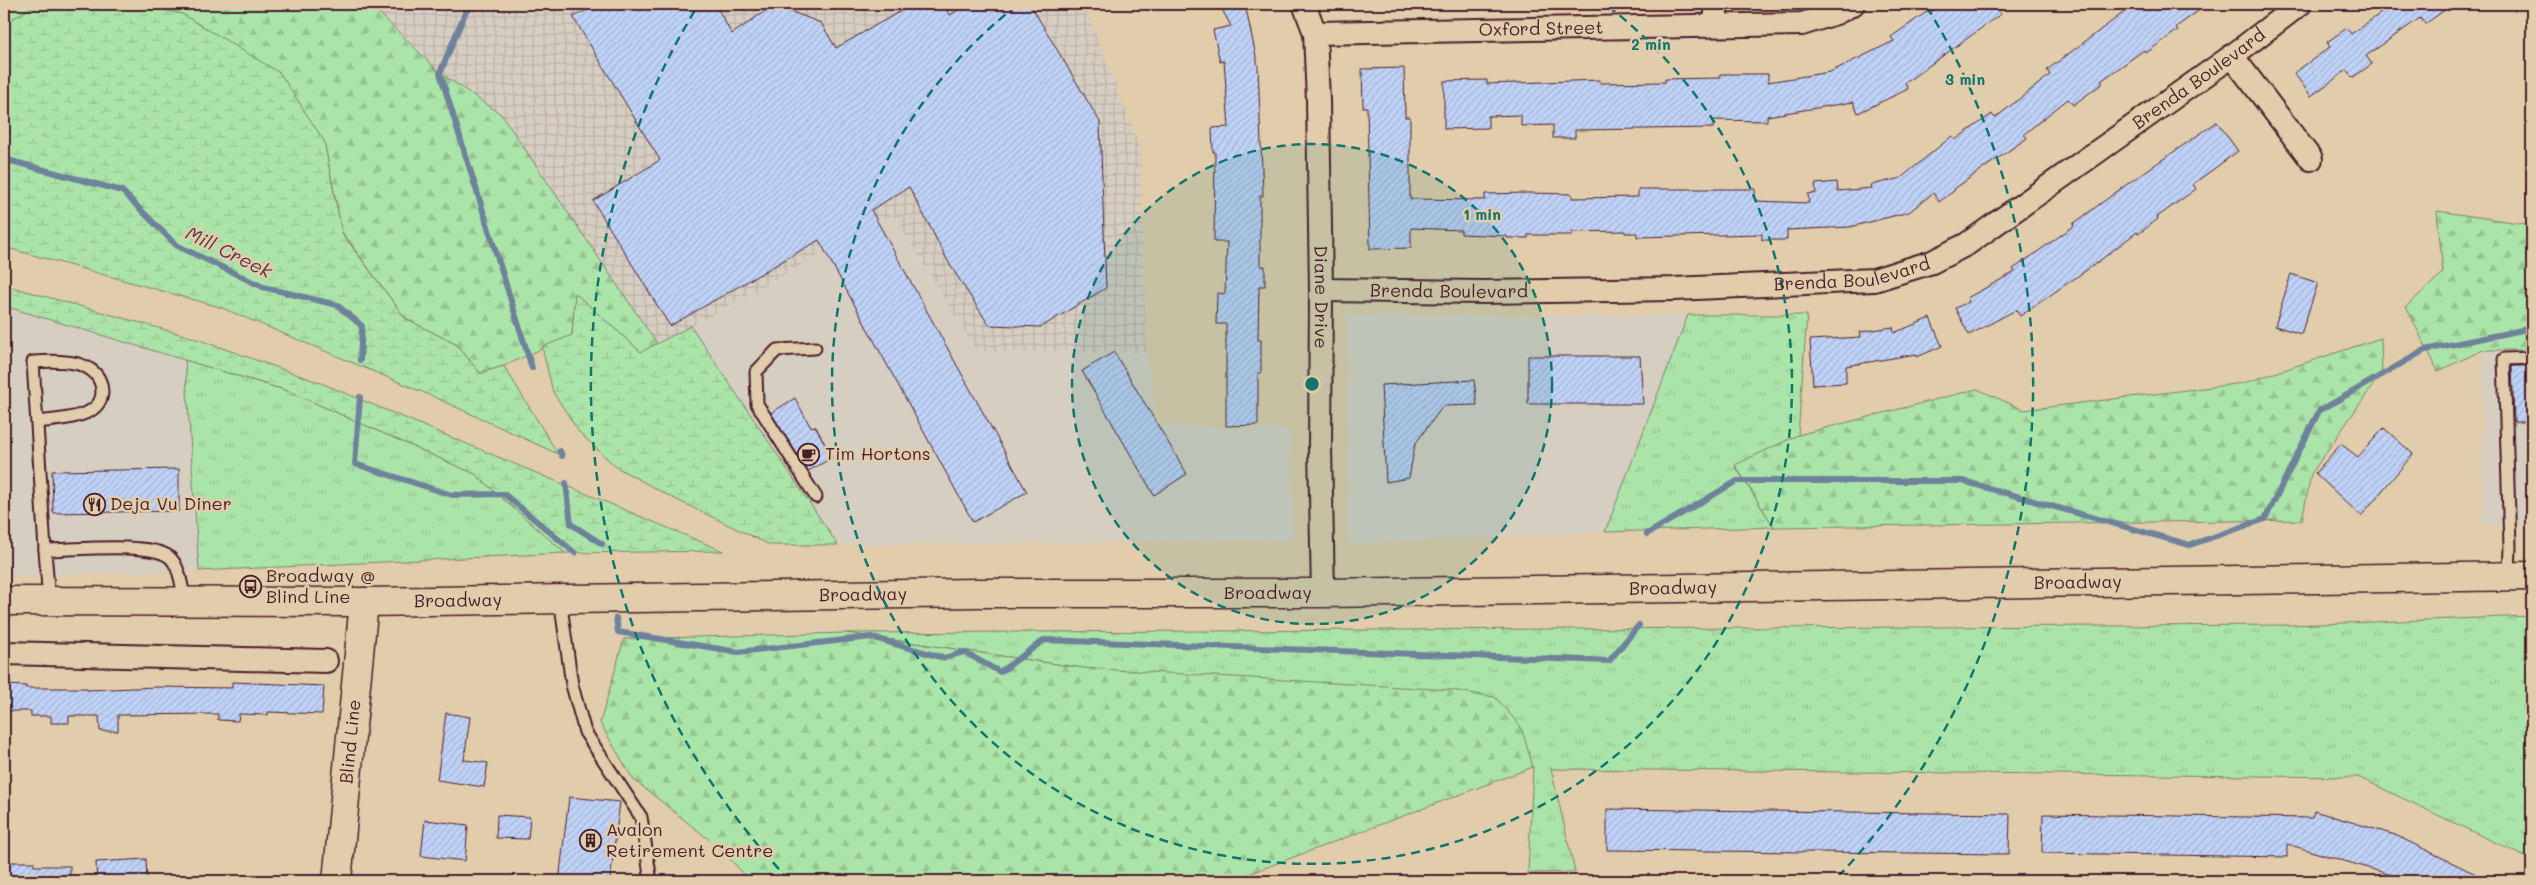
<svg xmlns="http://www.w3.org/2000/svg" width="2536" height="885" viewBox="0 0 2536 885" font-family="Mali,sans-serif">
<defs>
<pattern id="industrial-grid" width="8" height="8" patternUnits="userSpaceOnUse" patternTransform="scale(1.25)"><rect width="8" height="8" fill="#d7cec2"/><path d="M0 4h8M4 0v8" fill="none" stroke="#bab0a7"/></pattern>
<pattern id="grass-tufts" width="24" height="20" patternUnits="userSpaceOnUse" patternTransform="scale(1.25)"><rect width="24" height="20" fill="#abe4a8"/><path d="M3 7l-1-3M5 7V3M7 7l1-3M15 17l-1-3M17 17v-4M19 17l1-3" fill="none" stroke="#95c391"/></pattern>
<pattern id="forest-firs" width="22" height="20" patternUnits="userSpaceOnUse" patternTransform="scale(1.25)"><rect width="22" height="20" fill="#abe4a8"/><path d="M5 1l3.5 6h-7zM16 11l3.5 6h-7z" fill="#95c391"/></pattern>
<pattern id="wetland-marsh" width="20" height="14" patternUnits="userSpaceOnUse" patternTransform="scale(1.25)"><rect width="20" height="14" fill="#abe4a8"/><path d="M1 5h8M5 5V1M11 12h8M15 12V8" fill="none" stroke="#95c391"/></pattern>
<pattern id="building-hatch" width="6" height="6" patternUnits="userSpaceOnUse" patternTransform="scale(1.25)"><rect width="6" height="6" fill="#bfd2f7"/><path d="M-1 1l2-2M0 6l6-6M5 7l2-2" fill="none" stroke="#a6b4d4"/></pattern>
</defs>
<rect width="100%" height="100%" fill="#e1ccab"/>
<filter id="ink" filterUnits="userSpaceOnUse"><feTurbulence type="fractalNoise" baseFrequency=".02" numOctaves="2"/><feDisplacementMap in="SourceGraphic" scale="10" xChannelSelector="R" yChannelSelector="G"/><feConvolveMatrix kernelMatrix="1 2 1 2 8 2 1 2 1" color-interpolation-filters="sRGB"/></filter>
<g filter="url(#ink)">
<!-- built -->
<g fill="#d7cec2">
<polygon points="893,214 977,352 1146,352 1158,425 1290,430 1293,540 838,545 691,326"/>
<polygon points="4,306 185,360 199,571 4,576"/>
<polygon points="1688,315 1605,532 1349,544 1347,316"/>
<polygon points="2483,350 2532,350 2532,523 2483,526"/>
</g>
<!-- industrial -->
<polygon fill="url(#industrial-grid)" points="370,4 1080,4 1089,18 1140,148 1146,352 977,352 893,214 658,345 501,114 440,73"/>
<!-- grass -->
<g fill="url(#grass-tufts)" stroke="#7a826a">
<polygon points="1688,315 1807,315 1798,435 1735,466 1774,527 1605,532"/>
<polygon points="185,360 288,391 475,474 565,553 199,571"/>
<polygon points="2532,616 2532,860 2358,777 1551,769 1575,872 1528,873 1533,767 1083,668 846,633 2292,625"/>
</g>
<!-- forest -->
<g fill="url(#forest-firs)" stroke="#7a826a">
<polygon points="4,4 37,4 4,24"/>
<polygon points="136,4 370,4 440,73 501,114 658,345 641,352 575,294 572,335 504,366 480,373 457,345 405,318 342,232 324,141 182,14"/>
<polygon points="2437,211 2532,225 2532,350 2483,350 2438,371 2406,307 2443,273"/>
<polygon points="2381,338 2382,372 2311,474 2302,520 1774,527 1735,465 1798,435 1977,389 2024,410 2244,383"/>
<polygon points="846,633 1083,668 1451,690 1495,697 1521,727 1533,767 1230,881 750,881 721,849 633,779 600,723 624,639"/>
</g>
<!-- wetland -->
<g fill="url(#wetland-marsh)" stroke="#7a826a">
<polygon points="37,4 136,4 182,14 280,73 324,141 342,233 405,318 457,345 480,373 504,366 558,454 432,396 220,307 4,247 4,24"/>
<polygon points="4,285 191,337 321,383 723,551 565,553 475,474 288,391 4,306"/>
<polygon points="575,293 641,352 691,326 838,545 770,545 671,497 616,467 579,432 553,392 542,347 572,335"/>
</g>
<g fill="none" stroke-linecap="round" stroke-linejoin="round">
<!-- stream -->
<g stroke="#6e829b" stroke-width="6">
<polyline points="478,4 466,11 440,73 532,368"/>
<polyline points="4,159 122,191 176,245 263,287 337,305 362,326 360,360"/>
<polyline points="360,397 355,464 452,495 504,494 575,553"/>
<polyline points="560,451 562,456"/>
<polyline points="566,483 571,524 602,544"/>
<polyline points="1647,534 1737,481 1963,481 2190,545 2265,519 2319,411 2425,350 2532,328"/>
<polyline points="616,618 618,632 738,652 871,637 944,658 964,652 1000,672 1044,640 1609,661 1639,625"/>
</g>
</g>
<!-- building -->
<g fill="url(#building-hatch)" stroke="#4a1f2b">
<polygon points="599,4 715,4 732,34 774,5 821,23 836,48 913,4 942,4 950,15 968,4 1030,4 1100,122 1106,288 1041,327 989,325 950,265 909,187 871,210 1027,492 973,522 819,240 670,326 593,201 660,160 573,17"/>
<polygon points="1219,4 1245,4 1258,66 1263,196 1260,196 1260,266 1265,266 1265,286 1259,286 1258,340 1261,340 1261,373 1258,373 1258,425 1226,426 1226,324 1216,324 1217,293 1225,294 1227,242 1214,242 1215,152 1213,152 1212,128 1229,127 1224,61 1220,62 1213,30 1231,26"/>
<polygon points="1943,4 1993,4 2001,14 1905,83 1908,89 1858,113 1853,102 1767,116 1767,121 1713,120 1713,128 1575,130 1575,138 1553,138 1553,125 1521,126 1521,115 1488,116 1488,128 1444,129 1444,81 1487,80 1487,84 1600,80 1600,83 1665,82 1665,79 1720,78 1720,74 1768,74 1768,82 1830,72 1894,41 1891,37 1928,11 1930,13"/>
<polygon points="2135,4 2208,4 2176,27 2178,30 2146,53 2144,50 2101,81 2103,83 2073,105 2068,99 2024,134 2027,138 1954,189 1955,190 1939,202 1933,193 1909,212 1850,227 1787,230 1787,240 1762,240 1762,234 1637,237 1637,233 1625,233 1625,231 1572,232 1572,235 1528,235 1528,238 1507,238 1507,236 1461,234 1461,230 1411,228 1411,248 1370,249 1367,107 1363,107 1362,69 1404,68 1405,117 1410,117 1410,199 1485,200 1485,194 1527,193 1572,194 1572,198 1638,197 1638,189 1755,189 1755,201 1809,203 1808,194 1816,193 1815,184 1837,182 1838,191 1872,188 1871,185 1901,178 1952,136 1955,140 1992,114 1995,118 2050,75 2047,70"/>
<polygon points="2375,4 2453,4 2425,24 2420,18 2366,56 2372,64 2352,78 2347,70 2311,96 2294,73 2330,47 2327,42 2347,28 2351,34 2381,13"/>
<polygon points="2217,122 2238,151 2193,184 2196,189 2157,217 2158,219 2138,234 2137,232 2094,265 2020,316 2016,310 1969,335 1955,308 1969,302 1967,298 2015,272 2013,269 2074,226 2073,224 2130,182"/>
<polygon points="2291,274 2318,283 2301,334 2275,326"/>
<polygon points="1930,318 1942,346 1917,357 1916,354 1846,366 1846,383 1813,385 1810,340 1861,337 1860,332 1893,327 1894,333"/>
<polygon points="1114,352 1187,474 1154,495 1082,371"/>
<polygon points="1528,356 1640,356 1643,404 1528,404"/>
<polygon points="2512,366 2532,366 2532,422 2514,422"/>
<polygon points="1474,380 1477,405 1443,406 1415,444 1409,478 1386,482 1381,385"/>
<polygon points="795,398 810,426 816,427 832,458 808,471 771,413"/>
<polygon points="2384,428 2413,454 2361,516 2315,473 2341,444 2358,457"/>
<polygon points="179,469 179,511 53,513 52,471"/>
<polygon points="232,682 324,686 322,714 268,712 268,715 239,714 238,721 218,720 218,714 118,715 118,731 100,731 99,716 69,716 69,723 51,723 51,716 31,716 31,711 4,711 4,685 26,686 26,688 87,688 87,690 158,687 232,688"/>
<polygon points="446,713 470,717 464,760 488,763 484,787 437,780"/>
<polygon points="569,797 620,802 610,881 559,881"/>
<polygon points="1607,809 2010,814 2009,854 1607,850"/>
<polygon points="2314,811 2395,835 2490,881 2392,881 2395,876 2287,844 2287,857 2042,853 2043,814 2312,818"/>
<polygon points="497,815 530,817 528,839 496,838"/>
<polygon points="425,820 468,825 465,861 421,856"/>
<polygon points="146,859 147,881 97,881 96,862"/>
<polygon points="4,862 34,862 34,866 70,866 70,881 4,881"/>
</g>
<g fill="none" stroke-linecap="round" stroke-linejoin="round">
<defs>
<g id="lane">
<polyline points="815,348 777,350 756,372 757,404 816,497"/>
<path d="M37 422C53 420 75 419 90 411 97 407 102 400 102 392 101 358 58 360 33 362L45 550C72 550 148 542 168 556 180 564 182 589 185 602"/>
<polyline points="45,550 49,601"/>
<polyline points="2509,576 2510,546 2504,359 2532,358"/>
<polyline points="560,599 572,685 585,732 641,817 651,881"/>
</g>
<g id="street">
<path id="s1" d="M1304 4 1315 33 1318 100 1321 290 1320 447 1323 593"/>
<polyline points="1716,4 1716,25"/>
<path id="s2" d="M1315 33 1802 24 1836 13 1853 4"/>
<polyline points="2232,56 2311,159"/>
<path id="s3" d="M1321 290 1484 292 1674 289 1874 280 1932 262 1967 244 2232 56 2300 4"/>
<polyline points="4,653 326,661"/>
</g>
<g id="secondary">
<path id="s4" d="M337 881 364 602"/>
</g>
<g id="primary">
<path id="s5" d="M4 601 364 602 976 593H1323L2532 576"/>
</g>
</defs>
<!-- lane casing -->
<use href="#lane" stroke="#4a1f2b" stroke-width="15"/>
<!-- street casing -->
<use href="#street" stroke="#4a1f2b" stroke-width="26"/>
<!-- secondary casing -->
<use href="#secondary" stroke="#4a1f2b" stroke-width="31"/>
<!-- primary casing -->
<use href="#primary" stroke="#4a1f2b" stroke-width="31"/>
<!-- lane -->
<use href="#lane" stroke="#e1ccab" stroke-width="11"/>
<!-- street -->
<use href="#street" stroke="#e1ccab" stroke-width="22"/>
<!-- secondary -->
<use href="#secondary" stroke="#e1ccab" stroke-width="28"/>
<!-- primary -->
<use href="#primary" stroke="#e1ccab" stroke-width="28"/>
</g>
</g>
<!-- distance rings -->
<circle cx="1312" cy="384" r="240" fill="#0f766e" fill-opacity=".12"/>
<g fill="none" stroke="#0f766e" stroke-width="2.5" stroke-dasharray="9 6">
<circle cx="1312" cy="384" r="240"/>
<path d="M1608 6A480 480 0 1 1 1016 6"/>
<path d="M789 880A721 721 0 0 1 697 7M1927 7A721 721 0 0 1 1835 880"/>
</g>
<!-- icons -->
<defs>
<symbol id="cafe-ring" viewBox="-11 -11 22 22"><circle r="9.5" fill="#e1ccab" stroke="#4a1f2b" stroke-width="1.5"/><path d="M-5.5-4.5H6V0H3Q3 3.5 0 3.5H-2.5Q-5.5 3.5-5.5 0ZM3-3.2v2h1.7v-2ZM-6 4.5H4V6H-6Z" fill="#4a1f2b"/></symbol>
<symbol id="restaurant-ring" viewBox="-11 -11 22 22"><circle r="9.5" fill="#e1ccab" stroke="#4a1f2b" stroke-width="1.5"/><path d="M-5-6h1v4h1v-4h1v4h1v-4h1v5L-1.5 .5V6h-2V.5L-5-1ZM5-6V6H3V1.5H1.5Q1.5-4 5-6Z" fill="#4a1f2b"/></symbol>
<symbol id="bus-ring" viewBox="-11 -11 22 22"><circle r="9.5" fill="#e1ccab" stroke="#4a1f2b" stroke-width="1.5"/><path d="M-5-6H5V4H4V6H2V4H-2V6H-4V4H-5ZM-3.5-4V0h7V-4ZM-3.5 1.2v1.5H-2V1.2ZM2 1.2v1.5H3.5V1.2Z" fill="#4a1f2b"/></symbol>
<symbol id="building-ring" viewBox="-11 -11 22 22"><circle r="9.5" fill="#e1ccab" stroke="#4a1f2b" stroke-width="1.5"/><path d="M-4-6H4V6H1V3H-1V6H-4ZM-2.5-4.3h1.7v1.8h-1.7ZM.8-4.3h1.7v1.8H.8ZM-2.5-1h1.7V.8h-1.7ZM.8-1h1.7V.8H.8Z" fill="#4a1f2b"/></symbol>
</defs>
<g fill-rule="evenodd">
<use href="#cafe-ring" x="796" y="442" width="25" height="25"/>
<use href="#restaurant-ring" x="82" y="492" width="25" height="25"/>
<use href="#bus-ring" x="238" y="574" width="25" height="25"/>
<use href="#building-ring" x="578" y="828" width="25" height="25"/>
</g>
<g text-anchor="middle" stroke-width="5" stroke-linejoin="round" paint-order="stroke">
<!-- street labels -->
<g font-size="18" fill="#4a1f2b" stroke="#e1ccab">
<text dy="6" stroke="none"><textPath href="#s2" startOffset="226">Oxford Street</textPath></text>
<text dy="6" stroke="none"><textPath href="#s3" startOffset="938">Brenda Boulevard</textPath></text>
<text dy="6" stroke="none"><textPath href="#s3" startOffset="532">Brenda Boulevard</textPath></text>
<text dy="6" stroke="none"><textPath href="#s3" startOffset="128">Brenda Boulevard</textPath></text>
<text dy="6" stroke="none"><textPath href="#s1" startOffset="295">Diane Drive</textPath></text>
<text dy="6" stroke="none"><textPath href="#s5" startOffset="2074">Broadway</textPath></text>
<text dy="6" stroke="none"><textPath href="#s5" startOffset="1669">Broadway</textPath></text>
<text dy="6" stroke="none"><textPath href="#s5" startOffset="1264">Broadway</textPath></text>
<text dy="6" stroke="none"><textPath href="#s5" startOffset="859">Broadway</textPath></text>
<text dy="6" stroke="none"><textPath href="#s5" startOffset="454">Broadway</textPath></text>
<text dy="6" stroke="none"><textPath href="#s4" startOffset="140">Blind Line</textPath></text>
</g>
<!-- poi labels -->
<g font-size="18" fill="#4a1f2b" stroke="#e1ccab" text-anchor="start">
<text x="825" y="460">Tim Hortons</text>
<text x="110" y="510">Deja Vu Diner</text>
<text x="266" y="582">Broadway @<tspan x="266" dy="21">Blind Line</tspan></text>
<text x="606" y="836">Avalon<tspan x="606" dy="21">Retirement Centre</tspan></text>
</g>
<!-- water labels -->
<g font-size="19" font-style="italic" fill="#533847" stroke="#e1ccab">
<text transform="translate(229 252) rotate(26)" y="7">Mill Creek</text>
</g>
</g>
<circle cx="1312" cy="384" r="8" fill="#0f766e" stroke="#e1ccab" stroke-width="2.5"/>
<g font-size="15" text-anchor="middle" font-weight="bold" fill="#0f766e" stroke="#e1ccab" stroke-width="5" stroke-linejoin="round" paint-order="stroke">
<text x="1651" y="50">2 min</text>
<text x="1965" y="85">3 min</text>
<text x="1482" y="220">1 min</text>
</g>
<!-- margin -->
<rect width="2536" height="885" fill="none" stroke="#e1ccab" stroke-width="20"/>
<rect x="10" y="10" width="2516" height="865" fill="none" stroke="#4a1f2b" stroke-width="2" filter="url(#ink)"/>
</svg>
